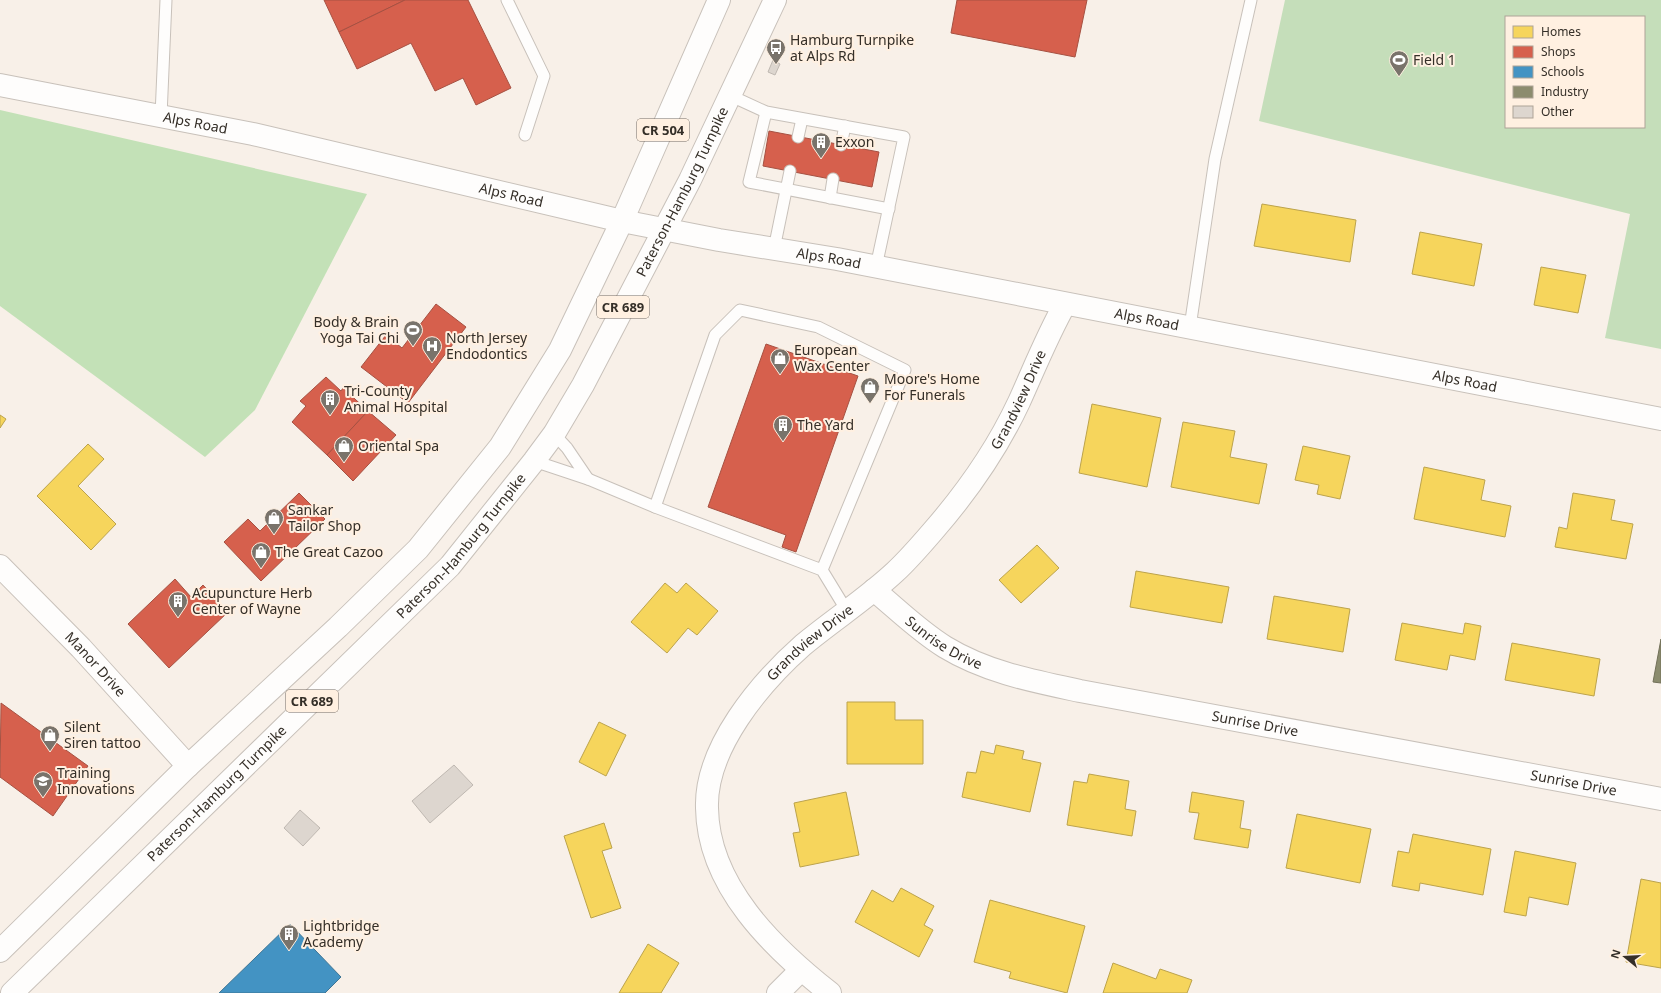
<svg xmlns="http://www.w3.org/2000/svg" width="1661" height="993" viewBox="0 0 1661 993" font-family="'Noto Sans',sans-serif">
<rect width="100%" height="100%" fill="#f8f0e8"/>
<!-- green -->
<path fill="#c5deba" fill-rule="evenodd" d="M1285 0H1661V349L1605 338 1630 214 1259 121ZM1506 17H1644V127H1506Z"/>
<!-- forest -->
<polygon fill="#c3e1b7" points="0,110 367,194 255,410 205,457 0,306"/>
<!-- homes -->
<g fill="#f6d55c" stroke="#bca34c">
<polygon points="1262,204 1356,220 1350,262 1254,246"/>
<polygon points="1420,232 1482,244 1474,286 1412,274"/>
<polygon points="1541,267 1586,275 1578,313 1534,305"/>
<polygon points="1092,404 1161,418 1147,487 1079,473"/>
<polygon points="0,415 6,419 0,428"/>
<polygon points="1183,422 1235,431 1230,457 1267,464 1259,504 1171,487"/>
<polygon points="88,444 104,459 78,486 116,524 91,550 37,496"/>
<polygon points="1303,446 1350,456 1340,499 1317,494 1319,485 1295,480"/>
<polygon points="1424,467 1485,480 1481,500 1511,506 1505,537 1414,519"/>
<polygon points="1573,493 1615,500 1611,520 1633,524 1626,559 1555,547 1559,527 1567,529"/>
<polygon points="1037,545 1059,568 1021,603 999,580"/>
<polygon points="1136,571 1229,587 1222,623 1130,607"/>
<polygon points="665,583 677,593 686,583 718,611 697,635 688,628 667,653 631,622"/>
<polygon points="1274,596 1350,609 1343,652 1267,639"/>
<polygon points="1402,623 1463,634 1465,623 1481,626 1475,660 1450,655 1447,670 1395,660"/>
<polygon points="1512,643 1600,659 1594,696 1505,680"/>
<polygon points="847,702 895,702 895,720 923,720 923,764 847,764"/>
<polygon points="599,722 626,735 606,776 579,762"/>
<polygon points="996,745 1024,751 1022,759 1041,763 1030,812 962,797 967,772 976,773 981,751 994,754"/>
<polygon points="1089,774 1129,781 1125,809 1136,811 1132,836 1067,825 1074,781 1087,783"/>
<polygon points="846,792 859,855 800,867 793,833 800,832 794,803"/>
<polygon points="1192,792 1244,801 1240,828 1251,830 1248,848 1194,839 1199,813 1189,812"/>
<polygon points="1297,814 1371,829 1360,883 1286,868"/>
<polygon points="604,823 612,848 602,851 621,908 591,918 564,836"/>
<polygon points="1413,834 1491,849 1483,895 1420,883 1419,891 1392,886 1398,851 1409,853"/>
<polygon points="1515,851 1576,863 1568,905 1529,897 1526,916 1504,912"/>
<polygon points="1641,879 1661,883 1661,968 1626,962"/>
<polygon points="901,888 934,906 924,925 933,930 919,957 855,922 872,890 893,902"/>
<polygon points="990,900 1085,926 1067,993 1009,978 1011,972 974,962"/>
<polygon points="648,944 679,963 661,993 619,993"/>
<polygon points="1113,963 1156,979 1160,969 1192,980 1187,993 1103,993"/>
</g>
<!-- shops -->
<g fill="#d6604d" stroke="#a65142">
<polygon points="324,0 405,0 339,32"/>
<polygon points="405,0 468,0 511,88 476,105 463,78 435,91 411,43 357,69 339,32"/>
<polygon points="957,0 1087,0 1075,57 951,33"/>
<polygon points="769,131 879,152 872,187 763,166"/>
<polygon points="436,304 466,327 408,403 361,367 386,335 402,348"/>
<polygon points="766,344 858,376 796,552 782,547 786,535 708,507"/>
<polygon points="326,377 341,391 343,388 368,411 327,455 292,422 306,406 300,401"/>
<polygon points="368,411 396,435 353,481 327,455"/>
<polygon points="299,493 325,519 261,581 224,542 248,519 260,531"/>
<polygon points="175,579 191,597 203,585 228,612 169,668 128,624"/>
<polygon points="1,703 88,766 53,816 0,777"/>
</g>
<!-- schools -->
<polygon fill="#4393c3" stroke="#3f7594" points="290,924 341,977 325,993 219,993"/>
<!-- industry -->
<polygon fill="#8c8c6e" stroke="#727059" points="1661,639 1661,683 1653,682"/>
<!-- building -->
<g fill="#ddd6cf" stroke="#bfb8b1">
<polygon points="773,60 780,64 775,75 768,72"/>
<polygon points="454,765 473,785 430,823 412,801"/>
<polygon points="300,810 320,828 303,846 284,828"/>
</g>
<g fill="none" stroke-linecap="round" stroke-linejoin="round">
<defs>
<g id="service">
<polyline points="507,0 544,76 525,135"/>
<polyline points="729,95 766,112 904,137 876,267"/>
<polyline points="766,112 749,182 889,209"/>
<polyline points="161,116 166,0"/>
<polyline points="798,137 802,119"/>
<polyline points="841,145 845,126"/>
<polyline points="830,198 833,179"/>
<polyline points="774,249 790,171"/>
<polyline points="1190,327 1215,159 1251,0"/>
<polyline points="534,461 588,479 567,448 554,434"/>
<polyline points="588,479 655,507"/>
<polyline points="822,570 905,370 818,327 740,310 715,335 655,507 822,570 847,611"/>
</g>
<g id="minor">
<path id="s1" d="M0 566 81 648 188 766"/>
<path id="s2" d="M874 590C897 609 919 631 945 647 986 672 1033 681 1080 691L1661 799"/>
<polyline points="778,993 801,970"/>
<path id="s3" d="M830 993C773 948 708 886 707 808 705 748 760 683 803 645 833 620 866 599 895 572 908 560 921 545 933 531 967 492 997 449 1019 402 1034 369 1047 336 1065 304"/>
</g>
<g id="tertiary">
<path id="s4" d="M0 85 253 134 622 221"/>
</g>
<g id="secondary">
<path id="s5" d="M622 221 719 240 837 259 1661 419"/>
</g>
<g id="primary">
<polyline points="0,951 188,766 338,627 418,549 500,447 560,350 622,221 719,0"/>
<path id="s6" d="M12 993 450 566 534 461 554 434 583 385 690 180 775 0"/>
</g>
</defs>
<!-- service casing -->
<use href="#service" stroke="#c8c1ba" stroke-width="13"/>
<!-- minor casing -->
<use href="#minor" stroke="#c8c1ba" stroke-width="24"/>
<!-- tertiary casing -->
<use href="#tertiary" stroke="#c8c1ba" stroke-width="24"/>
<!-- secondary casing -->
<use href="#secondary" stroke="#c8c1ba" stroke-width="24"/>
<!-- primary casing -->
<use href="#primary" stroke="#c8c1ba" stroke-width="24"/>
<!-- service -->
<use href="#service" stroke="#fefdfc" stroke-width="11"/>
<!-- minor -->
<use href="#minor" stroke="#fefdfc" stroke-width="22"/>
<!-- tertiary -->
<use href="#tertiary" stroke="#fefdfc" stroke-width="22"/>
<!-- secondary -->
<use href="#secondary" stroke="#fefdfc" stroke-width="22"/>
<!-- primary -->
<use href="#primary" stroke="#fefdfc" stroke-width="22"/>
</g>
<!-- icons -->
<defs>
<symbol id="bus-pin" viewBox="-11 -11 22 30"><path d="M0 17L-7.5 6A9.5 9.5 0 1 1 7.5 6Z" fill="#79736b" stroke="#fff0e1"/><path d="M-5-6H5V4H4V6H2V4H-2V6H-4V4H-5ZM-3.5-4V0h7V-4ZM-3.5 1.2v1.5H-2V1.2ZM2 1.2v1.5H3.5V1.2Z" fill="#fff"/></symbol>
<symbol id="stadium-pin" viewBox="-11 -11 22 30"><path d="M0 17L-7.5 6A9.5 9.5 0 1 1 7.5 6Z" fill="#79736b" stroke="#fff0e1"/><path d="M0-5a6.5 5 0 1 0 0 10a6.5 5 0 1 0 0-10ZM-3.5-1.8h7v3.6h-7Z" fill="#fff"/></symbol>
<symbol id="building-pin" viewBox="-11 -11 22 30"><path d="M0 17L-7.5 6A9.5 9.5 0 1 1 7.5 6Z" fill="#79736b" stroke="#fff0e1"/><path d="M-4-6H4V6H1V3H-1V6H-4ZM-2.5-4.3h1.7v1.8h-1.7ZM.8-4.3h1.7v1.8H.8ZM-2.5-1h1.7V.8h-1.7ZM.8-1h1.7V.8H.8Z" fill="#fff"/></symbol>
<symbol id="hospital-pin" viewBox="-11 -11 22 30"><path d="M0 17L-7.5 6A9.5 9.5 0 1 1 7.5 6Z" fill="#79736b" stroke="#fff0e1"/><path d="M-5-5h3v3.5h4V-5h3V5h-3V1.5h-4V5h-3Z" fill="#fff"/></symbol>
<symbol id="shop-pin" viewBox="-11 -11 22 30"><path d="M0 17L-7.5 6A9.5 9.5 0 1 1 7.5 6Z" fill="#79736b" stroke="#fff0e1"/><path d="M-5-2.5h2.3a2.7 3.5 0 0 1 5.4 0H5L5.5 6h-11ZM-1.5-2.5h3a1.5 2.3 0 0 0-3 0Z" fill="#fff"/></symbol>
<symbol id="school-pin" viewBox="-11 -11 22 30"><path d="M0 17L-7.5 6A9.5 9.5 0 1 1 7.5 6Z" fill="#79736b" stroke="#fff0e1"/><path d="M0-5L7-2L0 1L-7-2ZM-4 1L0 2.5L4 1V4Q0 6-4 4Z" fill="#fff"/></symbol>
</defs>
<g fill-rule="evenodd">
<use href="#bus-pin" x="765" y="37" width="22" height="30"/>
<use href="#stadium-pin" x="1388" y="49" width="22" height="30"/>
<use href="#building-pin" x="810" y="131" width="22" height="30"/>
<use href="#stadium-pin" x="402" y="319" width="22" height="30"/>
<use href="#hospital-pin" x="421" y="335" width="22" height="30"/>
<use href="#shop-pin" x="769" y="347" width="22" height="30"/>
<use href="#shop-pin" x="859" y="376" width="22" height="30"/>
<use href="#building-pin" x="319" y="388" width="22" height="30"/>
<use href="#building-pin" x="772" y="414" width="22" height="30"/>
<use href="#shop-pin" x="333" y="435" width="22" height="30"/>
<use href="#shop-pin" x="263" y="507" width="22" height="30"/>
<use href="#shop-pin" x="250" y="541" width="22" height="30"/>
<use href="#building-pin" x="167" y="590" width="22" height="30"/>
<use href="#shop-pin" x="39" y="724" width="22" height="30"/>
<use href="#school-pin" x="32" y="770" width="22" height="30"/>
<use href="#building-pin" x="278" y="923" width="22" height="30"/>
</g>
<g text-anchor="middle" stroke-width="4" stroke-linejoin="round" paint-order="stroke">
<!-- shield labels -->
<g fill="#fff0e1" stroke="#726960" stroke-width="1">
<rect x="637" y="119" width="52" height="22" rx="3"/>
<rect x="597" y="296" width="52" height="22" rx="3"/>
<rect x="286" y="690" width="52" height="22" rx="3"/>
</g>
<g font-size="13" font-weight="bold" fill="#352f28">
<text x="663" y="135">CR 504</text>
<text x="623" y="312">CR 689</text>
<text x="312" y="706">CR 689</text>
</g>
<!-- poi labels -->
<g font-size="14" fill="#352f28" stroke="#fff0e1" text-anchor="start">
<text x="790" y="45">Hamburg Turnpike<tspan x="790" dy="16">at Alps Rd</tspan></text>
<text x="1413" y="65">Field 1</text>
<text x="835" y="147">Exxon</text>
<text x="399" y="327" text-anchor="end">Body &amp; Brain<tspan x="399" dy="16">Yoga Tai Chi</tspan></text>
<text x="446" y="343">North Jersey<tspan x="446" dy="16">Endodontics</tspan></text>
<text x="794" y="355">European<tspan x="794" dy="16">Wax Center</tspan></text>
<text x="884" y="384">Moore's Home<tspan x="884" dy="16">For Funerals</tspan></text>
<text x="344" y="396">Tri-County<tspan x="344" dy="16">Animal Hospital</tspan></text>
<text x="797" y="430">The Yard</text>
<text x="358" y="451">Oriental Spa</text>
<text x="288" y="515">Sankar<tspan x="288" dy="16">Tailor Shop</tspan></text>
<text x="275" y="557">The Great Cazoo</text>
<text x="192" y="598">Acupuncture Herb<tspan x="192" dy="16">Center of Wayne</tspan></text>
<text x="64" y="732">Silent<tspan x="64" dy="16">Siren tattoo</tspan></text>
<text x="57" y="778">Training<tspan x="57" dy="16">Innovations</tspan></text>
<text x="303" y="931">Lightbridge<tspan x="303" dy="16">Academy</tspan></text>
</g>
<!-- street labels -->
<g font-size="14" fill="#352f28" stroke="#fff0e1">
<text dy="5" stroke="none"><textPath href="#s4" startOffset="199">Alps Road</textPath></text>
<text dy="5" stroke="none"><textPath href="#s6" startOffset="1054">Paterson-Hamburg Turnpike</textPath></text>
<text dy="5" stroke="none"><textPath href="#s4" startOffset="523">Alps Road</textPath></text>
<text dy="5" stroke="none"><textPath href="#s5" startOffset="210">Alps Road</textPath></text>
<text dy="5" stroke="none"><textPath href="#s5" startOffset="534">Alps Road</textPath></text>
<text dy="5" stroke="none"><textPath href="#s5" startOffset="858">Alps Road</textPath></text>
<text dy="5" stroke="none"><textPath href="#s3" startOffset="755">Grandview Drive</textPath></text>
<text dy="5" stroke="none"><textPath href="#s6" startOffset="634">Paterson-Hamburg Turnpike</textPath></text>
<text dy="5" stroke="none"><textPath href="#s2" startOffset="88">Sunrise Drive</textPath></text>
<text dy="5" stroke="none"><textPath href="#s3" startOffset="431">Grandview Drive</textPath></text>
<text dy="5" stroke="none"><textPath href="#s1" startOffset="137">Manor Drive</textPath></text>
<text dy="5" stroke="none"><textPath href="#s2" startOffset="412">Sunrise Drive</textPath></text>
<text dy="5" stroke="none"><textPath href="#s2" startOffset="736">Sunrise Drive</textPath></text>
<text dy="5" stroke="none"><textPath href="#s6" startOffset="286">Paterson-Hamburg Turnpike</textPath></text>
</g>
</g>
<!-- legend -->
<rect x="1505" y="16" width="140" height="112" fill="#fff0e1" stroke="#aea397"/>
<rect x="1513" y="26" width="20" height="12" fill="#f6d55c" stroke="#aea397"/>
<text x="1541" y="36" font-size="12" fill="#352f28">Homes</text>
<rect x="1513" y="46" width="20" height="12" fill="#d6604d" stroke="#aea397"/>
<text x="1541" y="56" font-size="12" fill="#352f28">Shops</text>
<rect x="1513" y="66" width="20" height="12" fill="#4393c3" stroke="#aea397"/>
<text x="1541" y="76" font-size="12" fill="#352f28">Schools</text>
<rect x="1513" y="86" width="20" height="12" fill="#8c8c6e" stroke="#aea397"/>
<text x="1541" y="96" font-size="12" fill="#352f28">Industry</text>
<rect x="1513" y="106" width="20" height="12" fill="#ddd6cf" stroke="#aea397"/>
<text x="1541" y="116" font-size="12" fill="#352f28">Other</text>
<!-- north arrow -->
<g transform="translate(1625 957) rotate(288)" stroke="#fff0e1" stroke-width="3" paint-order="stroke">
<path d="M0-3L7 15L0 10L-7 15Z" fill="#352f28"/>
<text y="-6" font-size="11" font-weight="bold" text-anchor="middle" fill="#352f28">N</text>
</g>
</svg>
